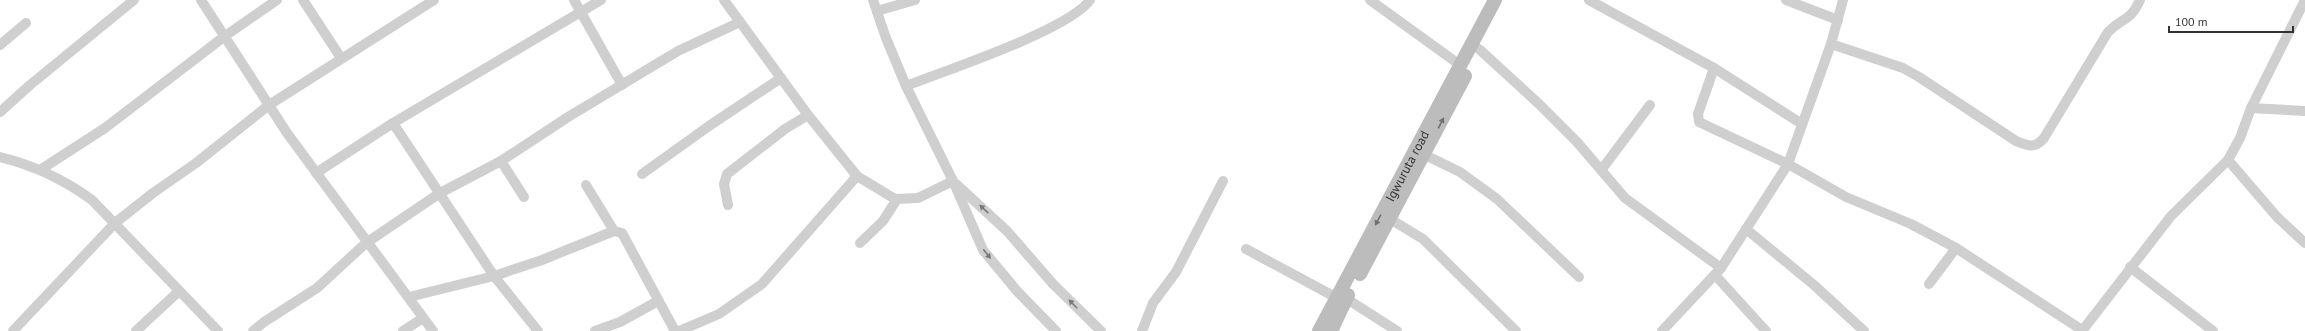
<svg xmlns="http://www.w3.org/2000/svg" width="2305" height="331" viewBox="0 0 2305 331" font-family="'PT Sans',sans-serif">
<rect width="100%" height="100%" fill="#fff"/>
<g fill="none" stroke-linecap="round" stroke-linejoin="round">
<!-- street -->
<g stroke="#cfcfcf" stroke-width="10">
<polyline points="201,0 287,133 433,331"/>
<polyline points="303,0 341,58"/>
<polyline points="574,0 622,85"/>
<polyline points="724,0 808,115 857,176 895,199 918,198 953,181"/>
<polyline points="873,0 886,38 906,86 953,181 983,250 1017,291 1056,331"/>
<polyline points="1370,0 1460,65"/>
<polyline points="1589,0 1714,68 1802,124"/>
<polyline points="1786,0 1838,20"/>
<polyline points="877,11 915,0"/>
<path d="M1831 44 1903 68 1919 77 2016 141C2028 146 2035 149 2044 138L2108 32C2123 17 2130 22 2140 0"/>
<polyline points="0,45 26,23"/>
<polyline points="1479,49 1539,104 1577,142 1625,198 1721,268"/>
<polyline points="1714,68 1698,114 1699,122 1788,164 1846,197 1911,224 1956,248 2082,330"/>
<path d="M906 86C944 71 1069 30 1090 0"/>
<polyline points="2251,108 2305,111"/>
<polyline points="0,112 30,85 134,0"/>
<polyline points="393,123 494,276 538,331"/>
<polyline points="1425,155 1460,172 1497,199 1579,277"/>
<path d="M0 157C33 165 65 180 92 200L218 331"/>
<polyline points="2228,160 2277,217 2305,243"/>
<polyline points="501,161 524,197"/>
<polyline points="1602,169 1650,105"/>
<polyline points="40,170 105,128 225,36 277,0"/>
<polyline points="316,173 393,123 601,0"/>
<polyline points="642,174 709,126 781,78"/>
<polyline points="956,184 1007,231 1053,284 1101,331"/>
<polyline points="586,185 614,231"/>
<polyline points="728,205 724,184 727,174 785,129 808,115"/>
<polyline points="1390,219 1423,239 1516,331"/>
<polyline points="1746,229 1814,285 1864,331"/>
<polyline points="860,243 883,221 897,199"/>
<polyline points="1246,249 1337,298"/>
<polyline points="2130,267 2213,331"/>
<polyline points="1715,275 1766,331"/>
<polyline points="1929,284 1956,248"/>
<polyline points="409,297 494,276 542,260 614,231 622,233 675,331"/>
<polyline points="1347,299 1397,331"/>
<polyline points="13,331 115,223 153,193 196,163 269,105 434,0"/>
<polyline points="136,331 178,292"/>
<polyline points="253,331 264,322 317,288 366,243 440,193 501,161 568,117 678,51 740,22"/>
<polyline points="403,331 423,318"/>
<polyline points="595,331 620,322 658,301"/>
<polyline points="679,331 719,314 762,284 857,176"/>
<polyline points="1142,331 1153,303 1176,272 1223,181"/>
<polyline points="1662,331 1721,268 1788,164 1831,44 1843,0"/>
<polyline points="2082,331 2171,216 2228,160 2240,138 2251,108 2305,0"/>
</g>
<!-- secondary -->
<g stroke="#bcbcbc" stroke-width="14">
<polyline points="1360,274 1465,76"/>
<path id="s1" d="M1319 331 1495 0"/>
<polyline points="1331,331 1348,295"/>
</g>
</g>
<!-- one-way arrows -->
<defs><path id="oneway-solid" d="M-6-.8H1V-3.2L6.5 0L1 3.2V.8H-6Z"/></defs>
<g fill="#707070">
<use href="#oneway-solid" transform="translate(1441 123) rotate(-63)"/>
<use href="#oneway-solid" transform="translate(1378 220) rotate(118)"/>
</g>
<g fill="#797979">
<use href="#oneway-solid" transform="translate(984 209) rotate(-137)"/>
<use href="#oneway-solid" transform="translate(987 254) rotate(52)"/>
<use href="#oneway-solid" transform="translate(1073 304) rotate(-134)"/>
</g>
<g text-anchor="middle" stroke-width="4" stroke-linejoin="round" paint-order="stroke">
<!-- street labels -->
<g font-size="13" fill="#323232" stroke="#fff">
<text dy="5" stroke="none"><textPath href="#s1" startOffset="187">Igwuruta road</textPath></text>
</g>
</g>
<!-- scale -->
<path d="M2169 26v6h124v-6" fill="none" stroke="#323232" stroke-width="2"/>
<text x="2175" y="26" font-size="12" fill="#323232" stroke="#ffffff" stroke-width="3" paint-order="stroke">100 m</text>
</svg>
